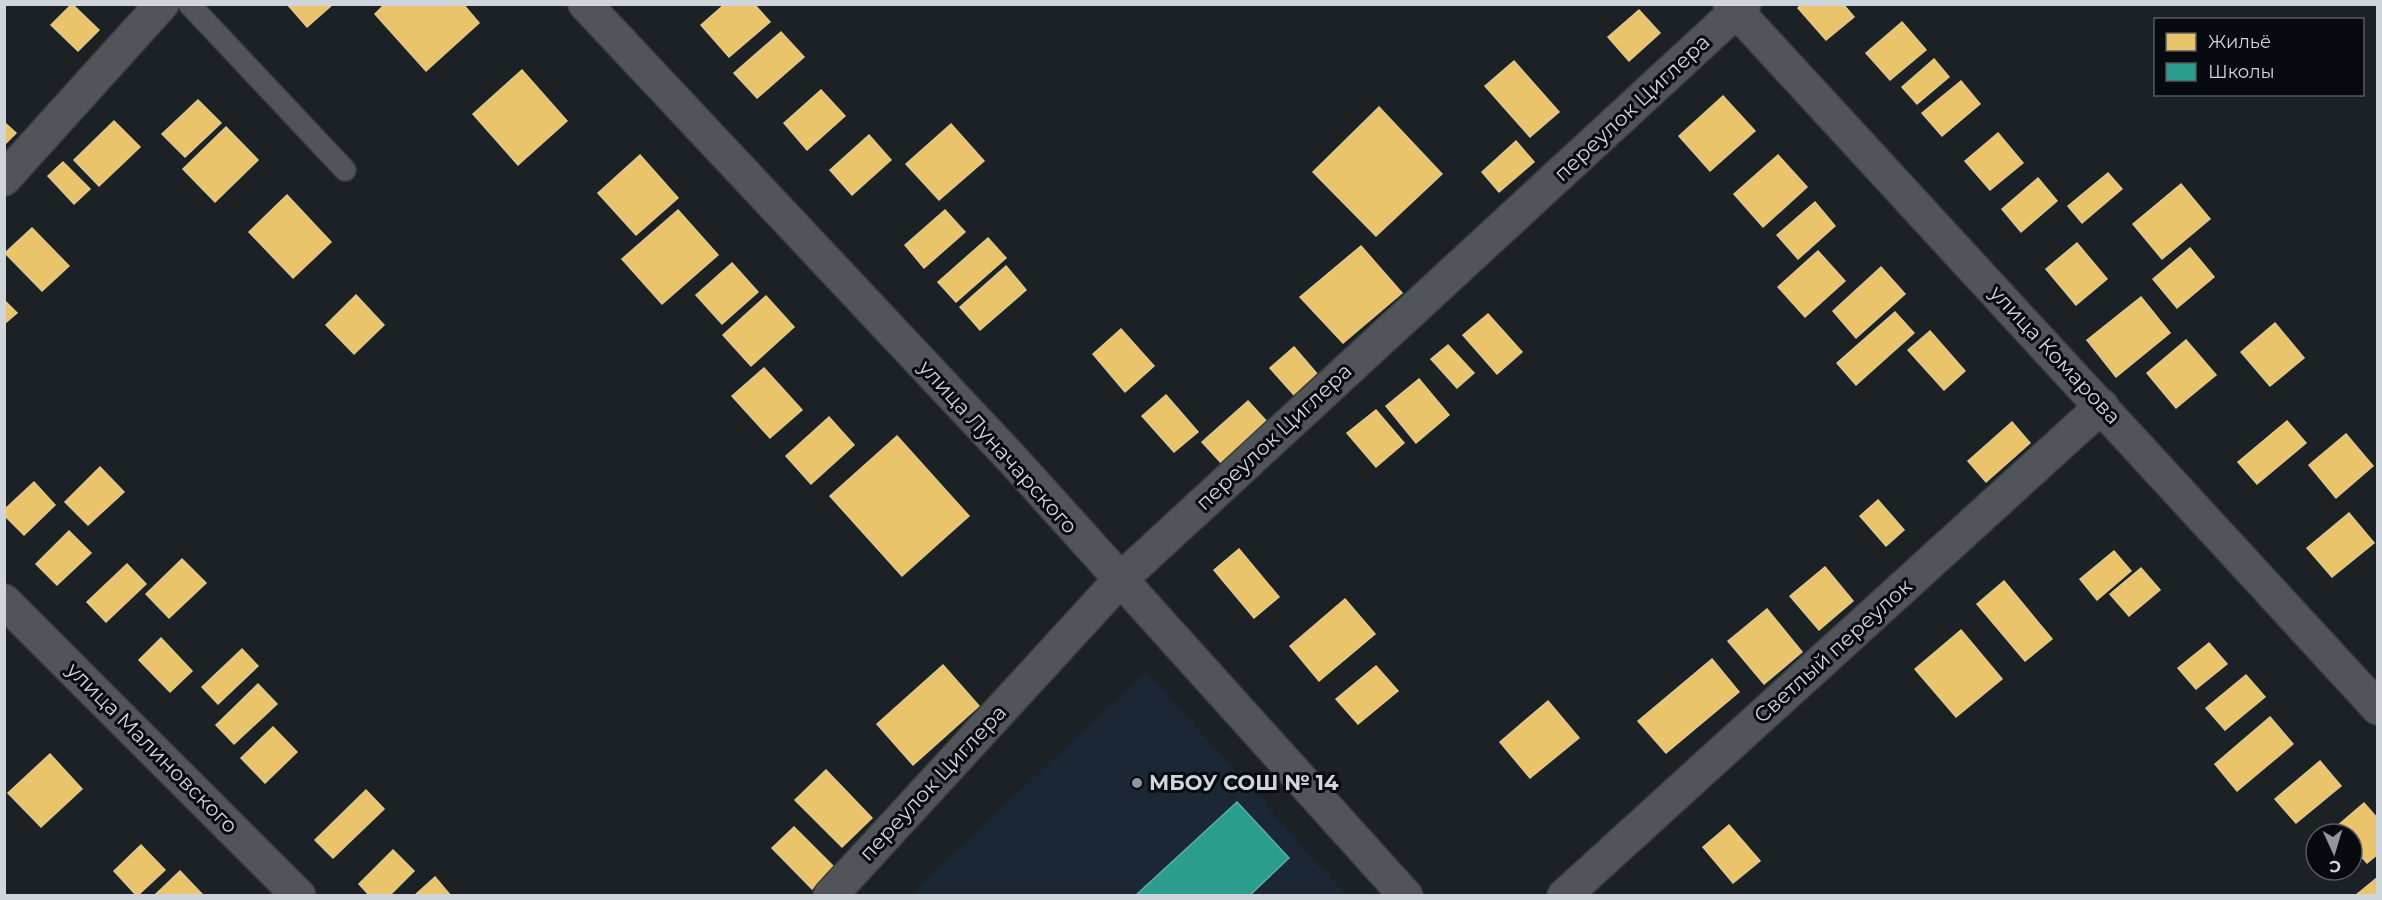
<svg xmlns="http://www.w3.org/2000/svg" width="2382" height="900" viewBox="0 0 2382 900" font-family="Montserrat,sans-serif">
<rect width="100%" height="100%" fill="#1c2126"/>
<!-- built -->
<polygon fill="#1b2735" points="1146,671 1346,895 909,896"/>
<!-- homes -->
<g fill="#e9c46a" stroke="#e1c98c" stroke-width="1.5">
<polygon points="72,4 99,30 78,51 51,25"/>
<polygon points="287,4 333,4 307,27"/>
<polygon points="385,4 463,4 479,23 426,71 375,14"/>
<polygon points="725,4 754,4 770,22 729,57 701,25"/>
<polygon points="1802,4 1843,4 1854,17 1826,40 1798,8"/>
<polygon points="1639,10 1660,33 1629,61 1608,37"/>
<polygon points="1902,22 1926,50 1890,80 1866,53"/>
<polygon points="781,32 804,57 757,98 734,73"/>
<polygon points="1934,59 1949,77 1917,104 1902,87"/>
<polygon points="1514,61 1559,112 1530,137 1485,86"/>
<polygon points="522,70 567,121 518,165 473,114"/>
<polygon points="1961,81 1980,104 1942,136 1922,113"/>
<polygon points="821,90 845,116 807,150 784,123"/>
<polygon points="1723,96 1755,131 1710,171 1679,136"/>
<polygon points="198,100 221,123 185,157 162,134"/>
<polygon points="1379,107 1442,174 1376,236 1313,172"/>
<polygon points="114,121 140,147 99,186 74,160"/>
<polygon points="4,122 16,133 4,145"/>
<polygon points="951,124 984,161 939,200 906,164"/>
<polygon points="226,127 258,160 215,202 183,169"/>
<polygon points="1998,133 2023,163 1990,190 1965,161"/>
<polygon points="869,135 891,160 852,195 830,170"/>
<polygon points="1516,141 1534,162 1499,192 1482,172"/>
<polygon points="640,155 678,198 636,235 598,193"/>
<polygon points="1778,155 1807,187 1763,227 1734,194"/>
<polygon points="63,162 90,189 74,204 48,176"/>
<polygon points="2108,173 2122,189 2082,223 2068,206"/>
<polygon points="2038,178 2057,201 2021,232 2002,209"/>
<polygon points="2181,184 2210,219 2162,259 2133,224"/>
<polygon points="287,195 331,242 293,278 249,232"/>
<polygon points="1815,202 1835,226 1798,259 1777,235"/>
<polygon points="678,210 718,255 662,304 622,259"/>
<polygon points="945,210 965,232 924,268 905,245"/>
<polygon points="32,228 69,266 42,291 5,253"/>
<polygon points="988,238 1006,258 956,302 938,282"/>
<polygon points="2077,243 2107,279 2076,305 2046,269"/>
<polygon points="1361,246 1402,293 1343,343 1300,297"/>
<polygon points="2190,248 2214,277 2177,308 2153,279"/>
<polygon points="1818,251 1845,281 1805,317 1778,287"/>
<polygon points="732,263 758,292 722,324 696,295"/>
<polygon points="1006,266 1026,290 980,330 960,307"/>
<polygon points="1881,267 1905,294 1856,338 1833,311"/>
<polygon points="356,295 384,325 354,354 326,325"/>
<polygon points="766,296 794,327 751,366 723,335"/>
<polygon points="2141,297 2170,333 2116,377 2087,340"/>
<polygon points="4,300 17,313 4,324"/>
<polygon points="1895,312 1914,333 1856,385 1837,363"/>
<polygon points="1488,314 1522,352 1497,374 1463,335"/>
<polygon points="2275,323 2304,358 2270,386 2241,352"/>
<polygon points="1121,329 1154,366 1125,392 1093,354"/>
<polygon points="1930,331 1965,371 1944,390 1908,350"/>
<polygon points="2186,340 2216,375 2176,408 2147,373"/>
<polygon points="1448,345 1474,373 1457,388 1431,359"/>
<polygon points="1294,347 1318,375 1294,395 1270,368"/>
<polygon points="764,368 802,410 770,438 732,396"/>
<polygon points="1419,379 1449,415 1416,443 1386,406"/>
<polygon points="1166,395 1198,432 1174,452 1142,416"/>
<polygon points="1248,401 1269,424 1223,465 1202,442"/>
<polygon points="1376,410 1404,443 1376,467 1347,433"/>
<polygon points="829,417 854,445 811,484 786,456"/>
<polygon points="2287,421 2306,443 2257,484 2238,462"/>
<polygon points="2012,422 2030,443 1986,482 1968,461"/>
<polygon points="2346,434 2373,466 2336,498 2309,465"/>
<polygon points="897,436 969,516 902,576 830,496"/>
<polygon points="100,467 124,492 88,525 65,502"/>
<polygon points="34,482 55,505 24,535 4,515 4,510"/>
<polygon points="1878,500 1904,530 1886,546 1860,516"/>
<polygon points="2349,513 2374,543 2332,577 2307,548"/>
<polygon points="69,531 91,553 57,585 36,564"/>
<polygon points="1239,549 1279,597 1254,618 1214,570"/>
<polygon points="2114,551 2131,571 2097,600 2080,579"/>
<polygon points="182,559 206,583 169,618 146,594"/>
<polygon points="127,564 146,584 106,622 87,602"/>
<polygon points="1825,567 1853,601 1819,630 1790,596"/>
<polygon points="2141,568 2160,590 2129,616 2110,594"/>
<polygon points="2004,581 2052,639 2025,661 1977,604"/>
<polygon points="1345,599 1375,634 1319,681 1290,646"/>
<polygon points="1767,609 1802,652 1764,684 1728,641"/>
<polygon points="1961,630 2002,679 1956,717 1915,669"/>
<polygon points="161,638 192,671 170,692 139,660"/>
<polygon points="2209,643 2227,664 2196,689 2178,668"/>
<polygon points="242,649 258,666 218,704 202,687"/>
<polygon points="1712,659 1739,692 1666,753 1638,721"/>
<polygon points="943,665 979,706 913,765 877,724"/>
<polygon points="1376,666 1398,691 1358,724 1336,699"/>
<polygon points="2246,675 2265,697 2225,730 2206,708"/>
<polygon points="258,684 277,704 234,744 216,725"/>
<polygon points="1548,701 1579,738 1530,778 1500,742"/>
<polygon points="2270,717 2293,744 2237,791 2215,764"/>
<polygon points="273,727 297,752 265,783 241,758"/>
<polygon points="50,754 82,789 41,827 8,793"/>
<polygon points="2320,761 2341,786 2296,823 2275,799"/>
<polygon points="826,770 872,818 842,847 795,800"/>
<polygon points="366,790 384,809 333,858 315,840"/>
<polygon points="2364,803 2378,819 2378,854 2367,863 2352,846 2352,834 2342,834 2336,827"/>
<polygon points="1729,825 1760,861 1733,883 1703,847"/>
<polygon points="794,827 834,867 812,889 772,848"/>
<polygon points="141,845 165,870 137,896 114,871"/>
<polygon points="393,850 414,871 389,896 370,896 359,884"/>
<polygon points="180,871 202,894 154,896"/>
<polygon points="435,877 451,896 414,896"/>
<polygon points="2378,877 2378,896 2356,896 2356,895"/>
</g>
<!-- schools -->
<polygon fill="#2a9d8f" stroke="#5caea6" stroke-width="1.5" points="1237,802 1289,858 1249,896 1135,896"/>
<g fill="none" stroke-linecap="round" stroke-linejoin="round">
<defs>
<polyline id="service" points="189,4 345,170"/>
<g id="minor">
<polyline points="4,179 162,4"/>
<polyline points="4,601 299,896"/>
<polyline points="830,896 1119,581 1744,4"/>
<polyline points="1564,896 2102,406"/>
</g>
<g id="tertiary">
<polyline points="585,4 1014,461 1406,896"/>
<polyline points="1730,4 2378,708"/>
</g>
</defs>
<!-- service casing -->
<use href="#service" stroke="#383b3f" stroke-width="24"/>
<!-- minor casing -->
<use href="#minor" stroke="#383b3f" stroke-width="36"/>
<!-- tertiary casing -->
<use href="#tertiary" stroke="#383b3f" stroke-width="36"/>
<!-- service -->
<use href="#service" stroke="#515459" stroke-width="21"/>
<!-- minor -->
<use href="#minor" stroke="#515459" stroke-width="33"/>
<!-- tertiary -->
<use href="#tertiary" stroke="#515459" stroke-width="33"/>
</g>
<!-- markers -->
<circle fill="#90969c" stroke="#070a0e" stroke-width="2" cx="1137" cy="783" r="6"/>
<g text-anchor="middle" stroke-width="6" stroke-linejoin="round" paint-order="stroke">
<!-- street labels -->
<g font-size="21" fill="#cfd5db" stroke="#070a0e">
<text transform="translate(1632 108) rotate(-43)" y="7">переулок Циглера</text>
<text transform="translate(2055 355) rotate(47)" y="7">улица Комарова</text>
<text transform="translate(1274 437) rotate(-43)" y="7">переулок Циглера</text>
<text transform="translate(998 447) rotate(48)" y="7">улица Луначарского</text>
<text transform="translate(1833 651) rotate(-42)" y="7">Светлый переулок</text>
<text transform="translate(152 748) rotate(45)" y="7">улица Малиновского</text>
<text transform="translate(933 783) rotate(-47)" y="7">переулок Циглера</text>
</g>
<!-- poi labels -->
<g font-size="21" font-weight="bold" fill="#cfd5db" stroke="#070a0e" text-anchor="start">
<text x="1149" y="790">МБОУ СОШ № 14</text>
</g>
</g>
<!-- border -->
<rect width="2382" height="900" fill="none" stroke="#cfd5db" stroke-width="12"/>
<!-- legend -->
<rect x="2154" y="18" width="210" height="78" fill="#070a0e" stroke="#575b60" stroke-width="1.5"/>
<rect x="2166" y="33" width="30" height="18" fill="#e9c46a" stroke="#575b60" stroke-width="1.5"/>
<text x="2208" y="48" font-size="18" fill="#cfd5db">Жильё</text>
<rect x="2166" y="63" width="30" height="18" fill="#2a9d8f" stroke="#575b60" stroke-width="1.5"/>
<text x="2208" y="78" font-size="18" fill="#cfd5db">Школы</text>
<!-- north arrow -->
<g transform="translate(2334 852) rotate(176)"><circle r="28" fill="#070a0e" stroke="#575b60" stroke-width="1.5"/>
<path d="M0-4.5L10 22L0 15L-10 22Z" fill="#90969c"/>
<text y="-9" font-size="16" font-weight="bold" text-anchor="middle" fill="#cfd5db">С</text>
</g>
</svg>
